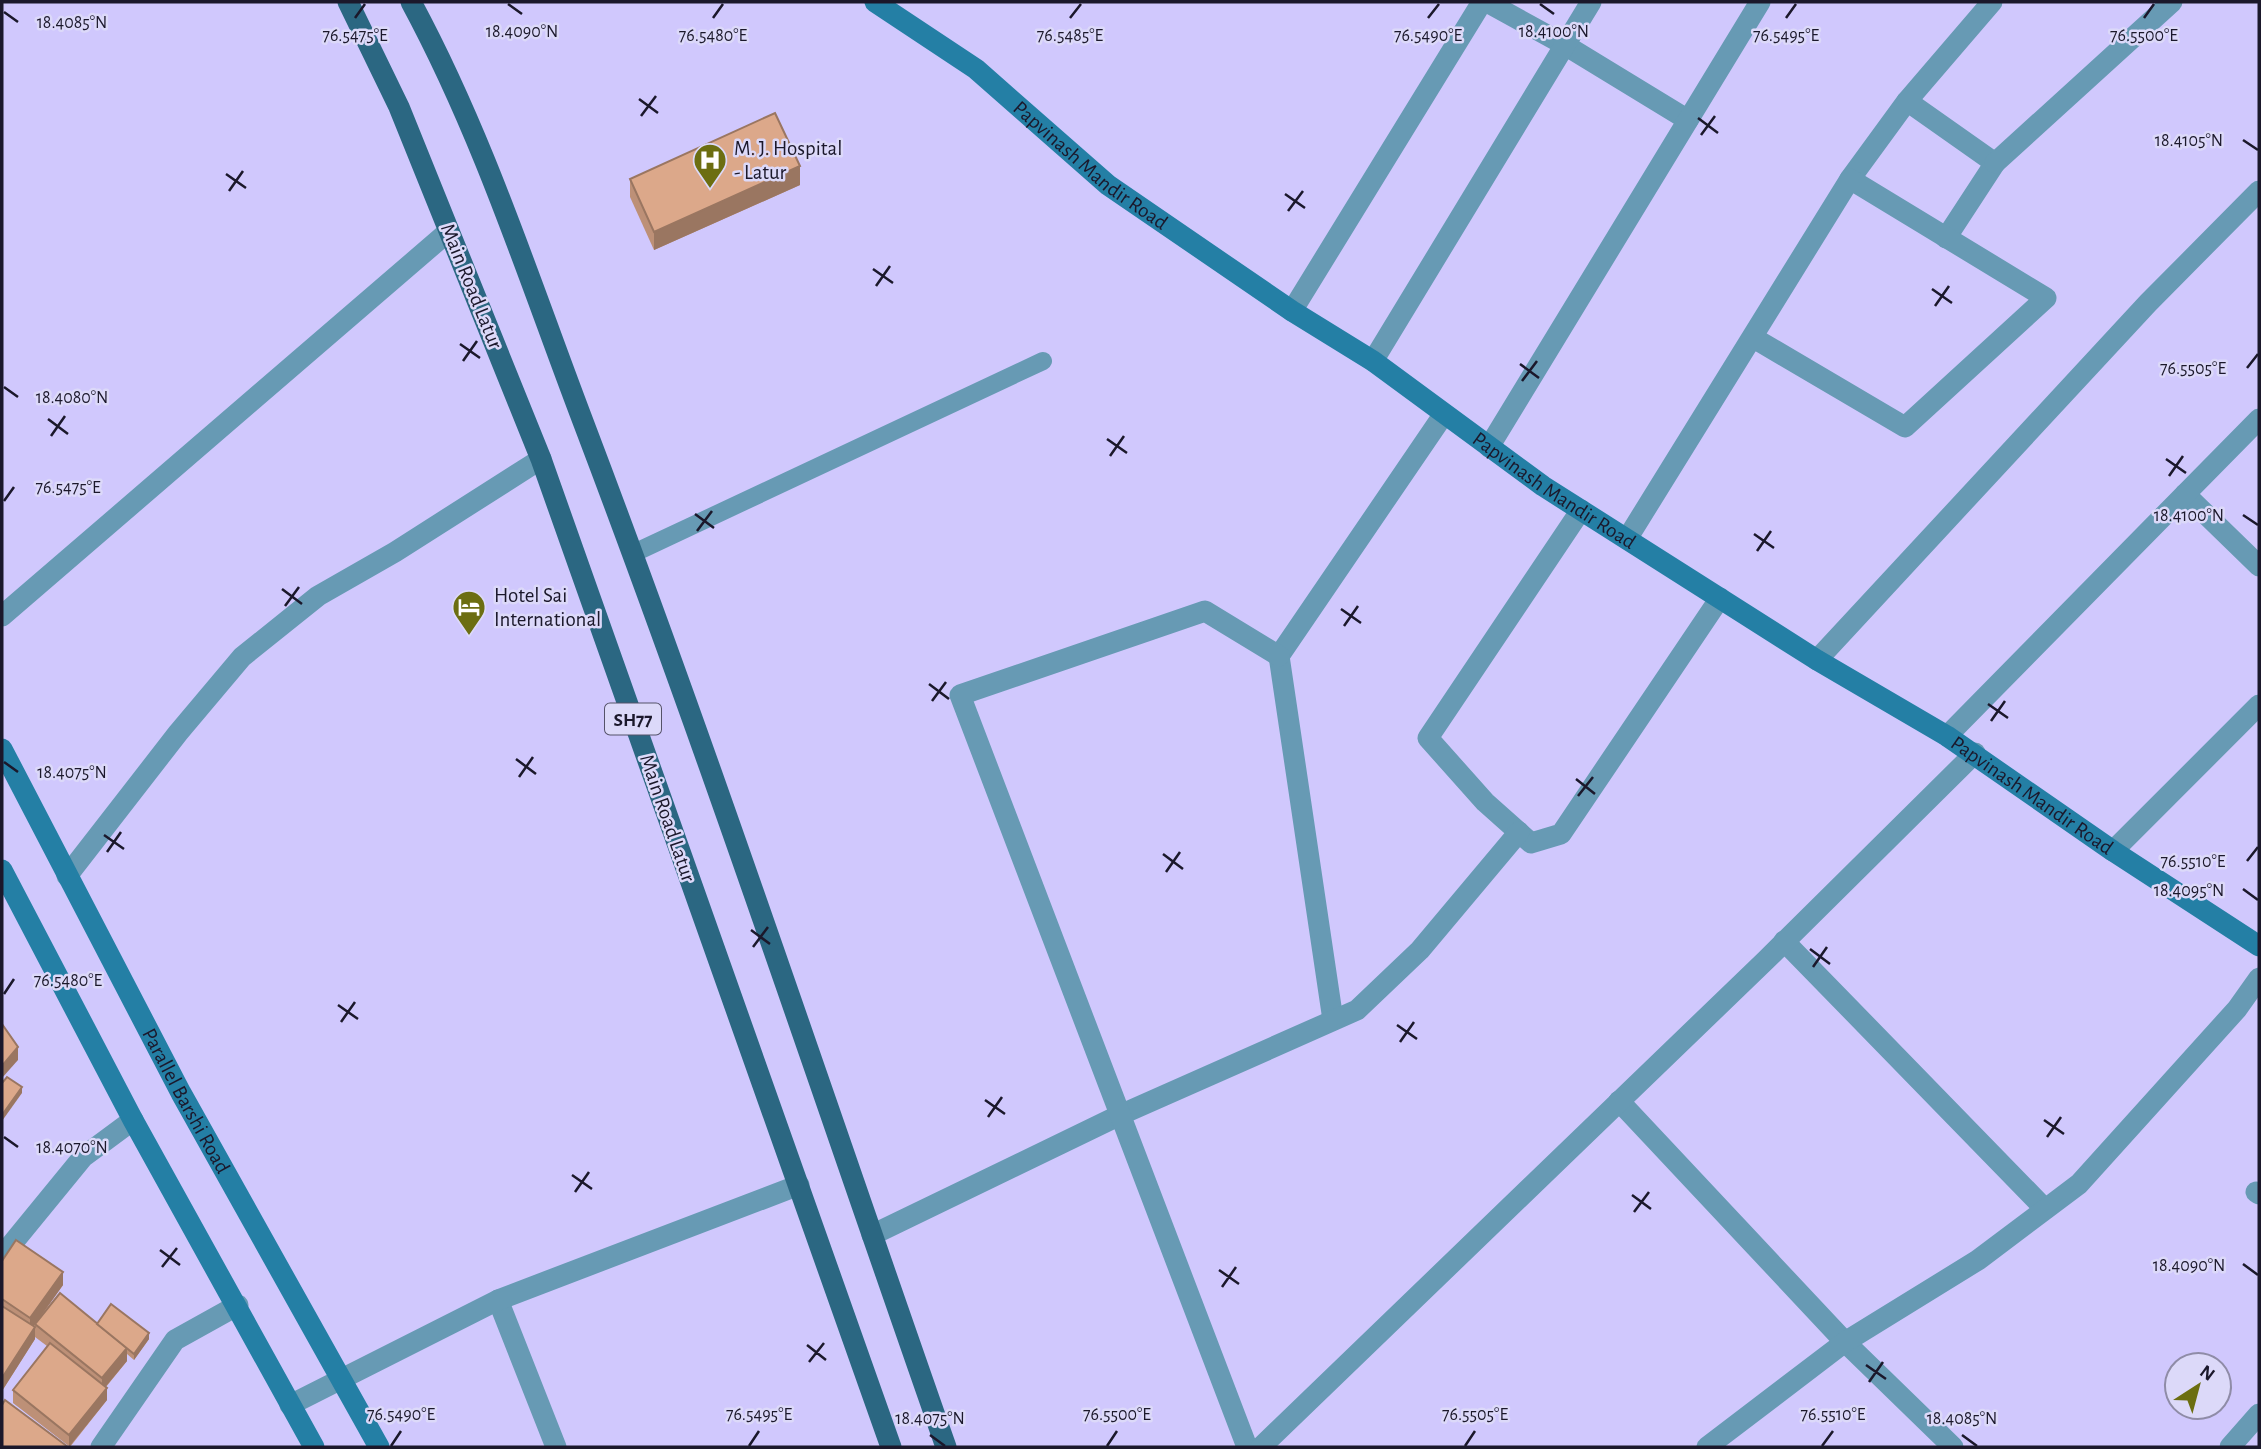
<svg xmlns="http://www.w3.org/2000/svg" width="2261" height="1449" viewBox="0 0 2261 1449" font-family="'Alegreya Sans',sans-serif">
<rect width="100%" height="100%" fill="#d0c8fd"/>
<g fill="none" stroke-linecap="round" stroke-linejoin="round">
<!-- lane -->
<polyline stroke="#679ab4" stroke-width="18" points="634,553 1043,361"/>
<!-- street -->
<g stroke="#679ab4" stroke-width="21">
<polyline points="1487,2 1565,45 1688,120"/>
<polyline points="1907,101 1995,163 1946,238"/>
<polyline points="1995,163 2172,2"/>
<polyline points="1850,179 1907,101 1992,2"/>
<polyline points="1292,311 1482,2"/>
<polyline points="1373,361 1591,2"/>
<polyline points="1489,447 1760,2"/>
<polyline points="2185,494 2259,566"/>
<polyline points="1581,510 1428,738 1485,802 1531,843 1561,834 1720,598"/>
<polyline points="1627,539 1850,179 2046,298 1905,427 1752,337"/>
<polyline points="2,616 449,231"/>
<polyline points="1817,660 2148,303 2259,191"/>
<polyline points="1947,736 2259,419"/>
<polyline points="2113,851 2259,705"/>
<polyline points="67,876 178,733 242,657 318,596 395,552 541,459"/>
<polyline points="1784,941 2045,1209"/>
<polyline points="1333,1020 1279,656 1444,414"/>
<polyline points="1619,1101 1845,1342 1953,1447"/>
<polyline points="2256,1192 2259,1194"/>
<polyline points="872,1235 1120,1115 1357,1010 1420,950 1519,832"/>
<polyline points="2,1256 83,1157 133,1120"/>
<polyline points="498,1300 556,1447"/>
<polyline points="290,1405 498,1300 799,1185"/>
<polyline points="101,1447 175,1340 238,1305"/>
<polyline points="1247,1447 960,695 1205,611 1279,656"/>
<polyline points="1261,1447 1766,960 1975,753"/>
<polyline points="1707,1447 1845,1342 1978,1260 2079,1184 2237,1009 2259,978"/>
<polyline points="2230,1447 2259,1414"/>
</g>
<!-- secondary -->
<g stroke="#247fa5" stroke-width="21">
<path id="s1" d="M875 2 976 69 1108 185 1292 311 1373 361 1543 486 1817 660 1947 736 2113 851 2259 946"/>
<path id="s2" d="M2 749 181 1093 379 1447"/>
<polyline points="2,870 133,1120 314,1447"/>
</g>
<!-- primary -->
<g stroke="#2b6782" stroke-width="21">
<polyline points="348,2 399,107 541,459 891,1447"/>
<path d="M411 2C485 139 531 286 587 432 714 767 827 1108 946 1447"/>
</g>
</g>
<!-- wall -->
<g fill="#bd9077">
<polygon points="630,179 800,185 654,250 630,197"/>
<polygon points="2,1261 63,1285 37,1322 97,1324 149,1339 134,1360 127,1354 127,1361 106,1387 107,1400 70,1447 13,1403 13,1390 47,1346 35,1337 35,1339 2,1391"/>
</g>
<!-- shaded-wall -->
<g fill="#9a7661">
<polygon points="800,166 800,185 654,250 654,232"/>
<polygon points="18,1047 18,1060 2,1078 2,1066"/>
<polygon points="22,1087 22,1093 2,1121 2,1115"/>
<polygon points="63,1272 63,1285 30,1331 30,1318"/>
<polygon points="35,1327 35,1339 2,1391 2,1378"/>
<polygon points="149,1333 149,1339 134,1360 134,1354"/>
<polygon points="127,1348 127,1361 102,1391 102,1378"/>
<polygon points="107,1388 107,1400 69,1447 69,1435"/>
</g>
<!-- building -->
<g fill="#dca88a" stroke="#9a7661" stroke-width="2">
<polygon points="775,113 800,166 654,232 630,179"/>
<polygon points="2,1024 18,1047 2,1066"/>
<polygon points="7,1077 22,1087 2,1115 2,1083"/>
<polygon points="16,1240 63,1272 30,1318 2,1299 2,1261"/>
<polygon points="60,1293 127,1348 102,1378 35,1324"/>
<polygon points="111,1304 149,1333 134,1354 97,1324"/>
<polygon points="2,1306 35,1327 2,1378"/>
<polygon points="50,1343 107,1388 69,1435 13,1390"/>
<polygon points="5,1400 68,1447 2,1447 2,1405"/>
</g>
<!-- ticks -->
<path fill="none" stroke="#1b182b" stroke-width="2.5" d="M508 4 522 14M1540 4 1554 14M4 12 18 22M355 18 365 4M713 18 723 4M1070 18 1081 4M1428 18 1439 4M1786 18 1796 4M2144 18 2154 4M639 99 658 113M641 116 656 96M1698 118 1718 133M1701 135 1715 116M2243 140 2258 150M226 174 246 188M229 191 243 171M1285 194 1305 208M1288 211 1303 191M873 269 893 283M876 286 890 266M1932 289 1952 303M1935 306 1949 286M460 344 480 358M463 361 477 341M1520 364 1539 378M2247 368 2258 354M1522 381 1537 361M4 387 18 397M48 419 68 434M51 436 65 416M1107 439 1127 453M1110 456 1124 436M2166 459 2186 473M2169 476 2183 456M4 501 14 487M695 514 714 528M2243 515 2258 525M697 531 712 511M1754 534 1774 548M1757 551 1771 531M282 589 302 604M285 606 299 587M1341 609 1361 623M1344 626 1358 606M929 684 949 699M932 701 946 682M1988 704 2008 718M1991 721 2005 701M516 759 536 774M4 762 18 772M519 777 533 757M1576 779 1595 794M1578 796 1593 777M104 835 124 849M107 852 121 832M1163 854 1183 869M2247 861 2258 847M1166 872 1180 852M2243 889 2258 900M751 930 770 944M753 947 768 927M1810 949 1830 964M1813 967 1827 947M4 994 14 979M338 1005 358 1019M341 1022 355 1002M1397 1025 1417 1039M1400 1042 1414 1022M985 1100 1005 1114M988 1117 1002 1097M2044 1120 2064 1134M4 1137 18 1147M2047 1137 2061 1117M572 1175 592 1189M575 1192 589 1172M1632 1195 1651 1209M1634 1212 1649 1192M160 1250 180 1265M2243 1264 2258 1275M162 1267 177 1248M1219 1270 1239 1284M1222 1287 1236 1267M807 1345 826 1360M809 1362 824 1343M1866 1365 1886 1379M1869 1382 1883 1362M930 1435 945 1446M1962 1435 1977 1446M391 1446 401 1431M749 1446 759 1431M1107 1446 1117 1431M1465 1446 1475 1431M1822 1446 1833 1431"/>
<!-- icons -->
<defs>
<symbol id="hospital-pin" viewBox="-11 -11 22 30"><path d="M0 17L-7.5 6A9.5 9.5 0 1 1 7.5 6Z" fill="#6c6e11" stroke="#dcd9f9"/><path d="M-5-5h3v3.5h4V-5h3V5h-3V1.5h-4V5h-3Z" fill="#fff"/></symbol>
<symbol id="hotel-pin" viewBox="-11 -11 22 30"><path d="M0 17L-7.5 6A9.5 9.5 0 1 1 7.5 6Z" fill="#6c6e11" stroke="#dcd9f9"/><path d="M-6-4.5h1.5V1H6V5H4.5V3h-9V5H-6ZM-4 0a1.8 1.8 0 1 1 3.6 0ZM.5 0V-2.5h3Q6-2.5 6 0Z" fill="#fff"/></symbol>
</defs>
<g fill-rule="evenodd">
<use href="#hospital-pin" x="691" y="141" width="38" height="52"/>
<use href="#hotel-pin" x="450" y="588" width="38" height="52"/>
</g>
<g text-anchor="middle" stroke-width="5" stroke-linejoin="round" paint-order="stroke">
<!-- shield labels -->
<rect fill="#dcd9f9" stroke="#555269" stroke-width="2" x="605" y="703.5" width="56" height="31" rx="5"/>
<g font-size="19" font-weight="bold" fill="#1b182b">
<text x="633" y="726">SH77</text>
</g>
<!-- poi labels -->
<g font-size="21" fill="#1b182b" stroke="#dcd9f9" text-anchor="start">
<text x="734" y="155">M. J. Hospital<tspan x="734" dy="24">- Latur</tspan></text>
<text x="494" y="602">Hotel Sai<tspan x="494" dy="24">International</tspan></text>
</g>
<!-- street labels -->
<g font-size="21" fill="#1b182b" stroke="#dcd9f9">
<text dy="7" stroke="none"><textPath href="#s1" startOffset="271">Papvinash Mandir Road</textPath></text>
<text transform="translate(472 286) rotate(68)" y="7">Main Road Latur</text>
<text dy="7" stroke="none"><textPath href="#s1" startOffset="838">Papvinash Mandir Road</textPath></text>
<text dy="7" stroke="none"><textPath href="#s1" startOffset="1405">Papvinash Mandir Road</textPath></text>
<text transform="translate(668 818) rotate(71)" y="7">Main Road Latur</text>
<text dy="7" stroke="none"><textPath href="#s2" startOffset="397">Parallel Barshi Road</textPath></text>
</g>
</g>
<g font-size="18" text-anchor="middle" fill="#1b182b" stroke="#dcd9f9" stroke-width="5" stroke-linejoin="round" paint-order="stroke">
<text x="72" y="28">18.4085°N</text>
<text x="522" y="37">18.4090°N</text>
<text x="1554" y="37">18.4100°N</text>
<text x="355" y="41">76.5475°E</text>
<text x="713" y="41">76.5480°E</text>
<text x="1070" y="41">76.5485°E</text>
<text x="1428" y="41">76.5490°E</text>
<text x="1786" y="41">76.5495°E</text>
<text x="2144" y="41">76.5500°E</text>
<text x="2189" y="146">18.4105°N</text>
<text x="2193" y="374">76.5505°E</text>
<text x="72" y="403">18.4080°N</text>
<text x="68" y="493">76.5475°E</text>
<text x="2189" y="521">18.4100°N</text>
<text x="72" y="778">18.4075°N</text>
<text x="2193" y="867">76.5510°E</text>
<text x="2189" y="896">18.4095°N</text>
<text x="68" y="986">76.5480°E</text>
<text x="72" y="1153">18.4070°N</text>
<text x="2189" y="1271">18.4090°N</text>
<text x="401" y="1420">76.5490°E</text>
<text x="759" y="1420">76.5495°E</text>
<text x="1117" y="1420">76.5500°E</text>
<text x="1475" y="1420">76.5505°E</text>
<text x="1833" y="1420">76.5510°E</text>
<text x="930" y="1424">18.4075°N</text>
<text x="1962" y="1424">18.4085°N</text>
</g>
<!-- border -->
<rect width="2261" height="1449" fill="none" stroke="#1b182b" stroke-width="7"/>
<!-- north arrow -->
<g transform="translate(2198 1386) rotate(36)"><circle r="33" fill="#dcd9f9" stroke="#8f8ca7" stroke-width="2"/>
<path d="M0-5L12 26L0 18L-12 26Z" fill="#6c6e11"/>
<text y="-10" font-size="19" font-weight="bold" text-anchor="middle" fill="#1b182b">N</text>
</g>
</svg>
